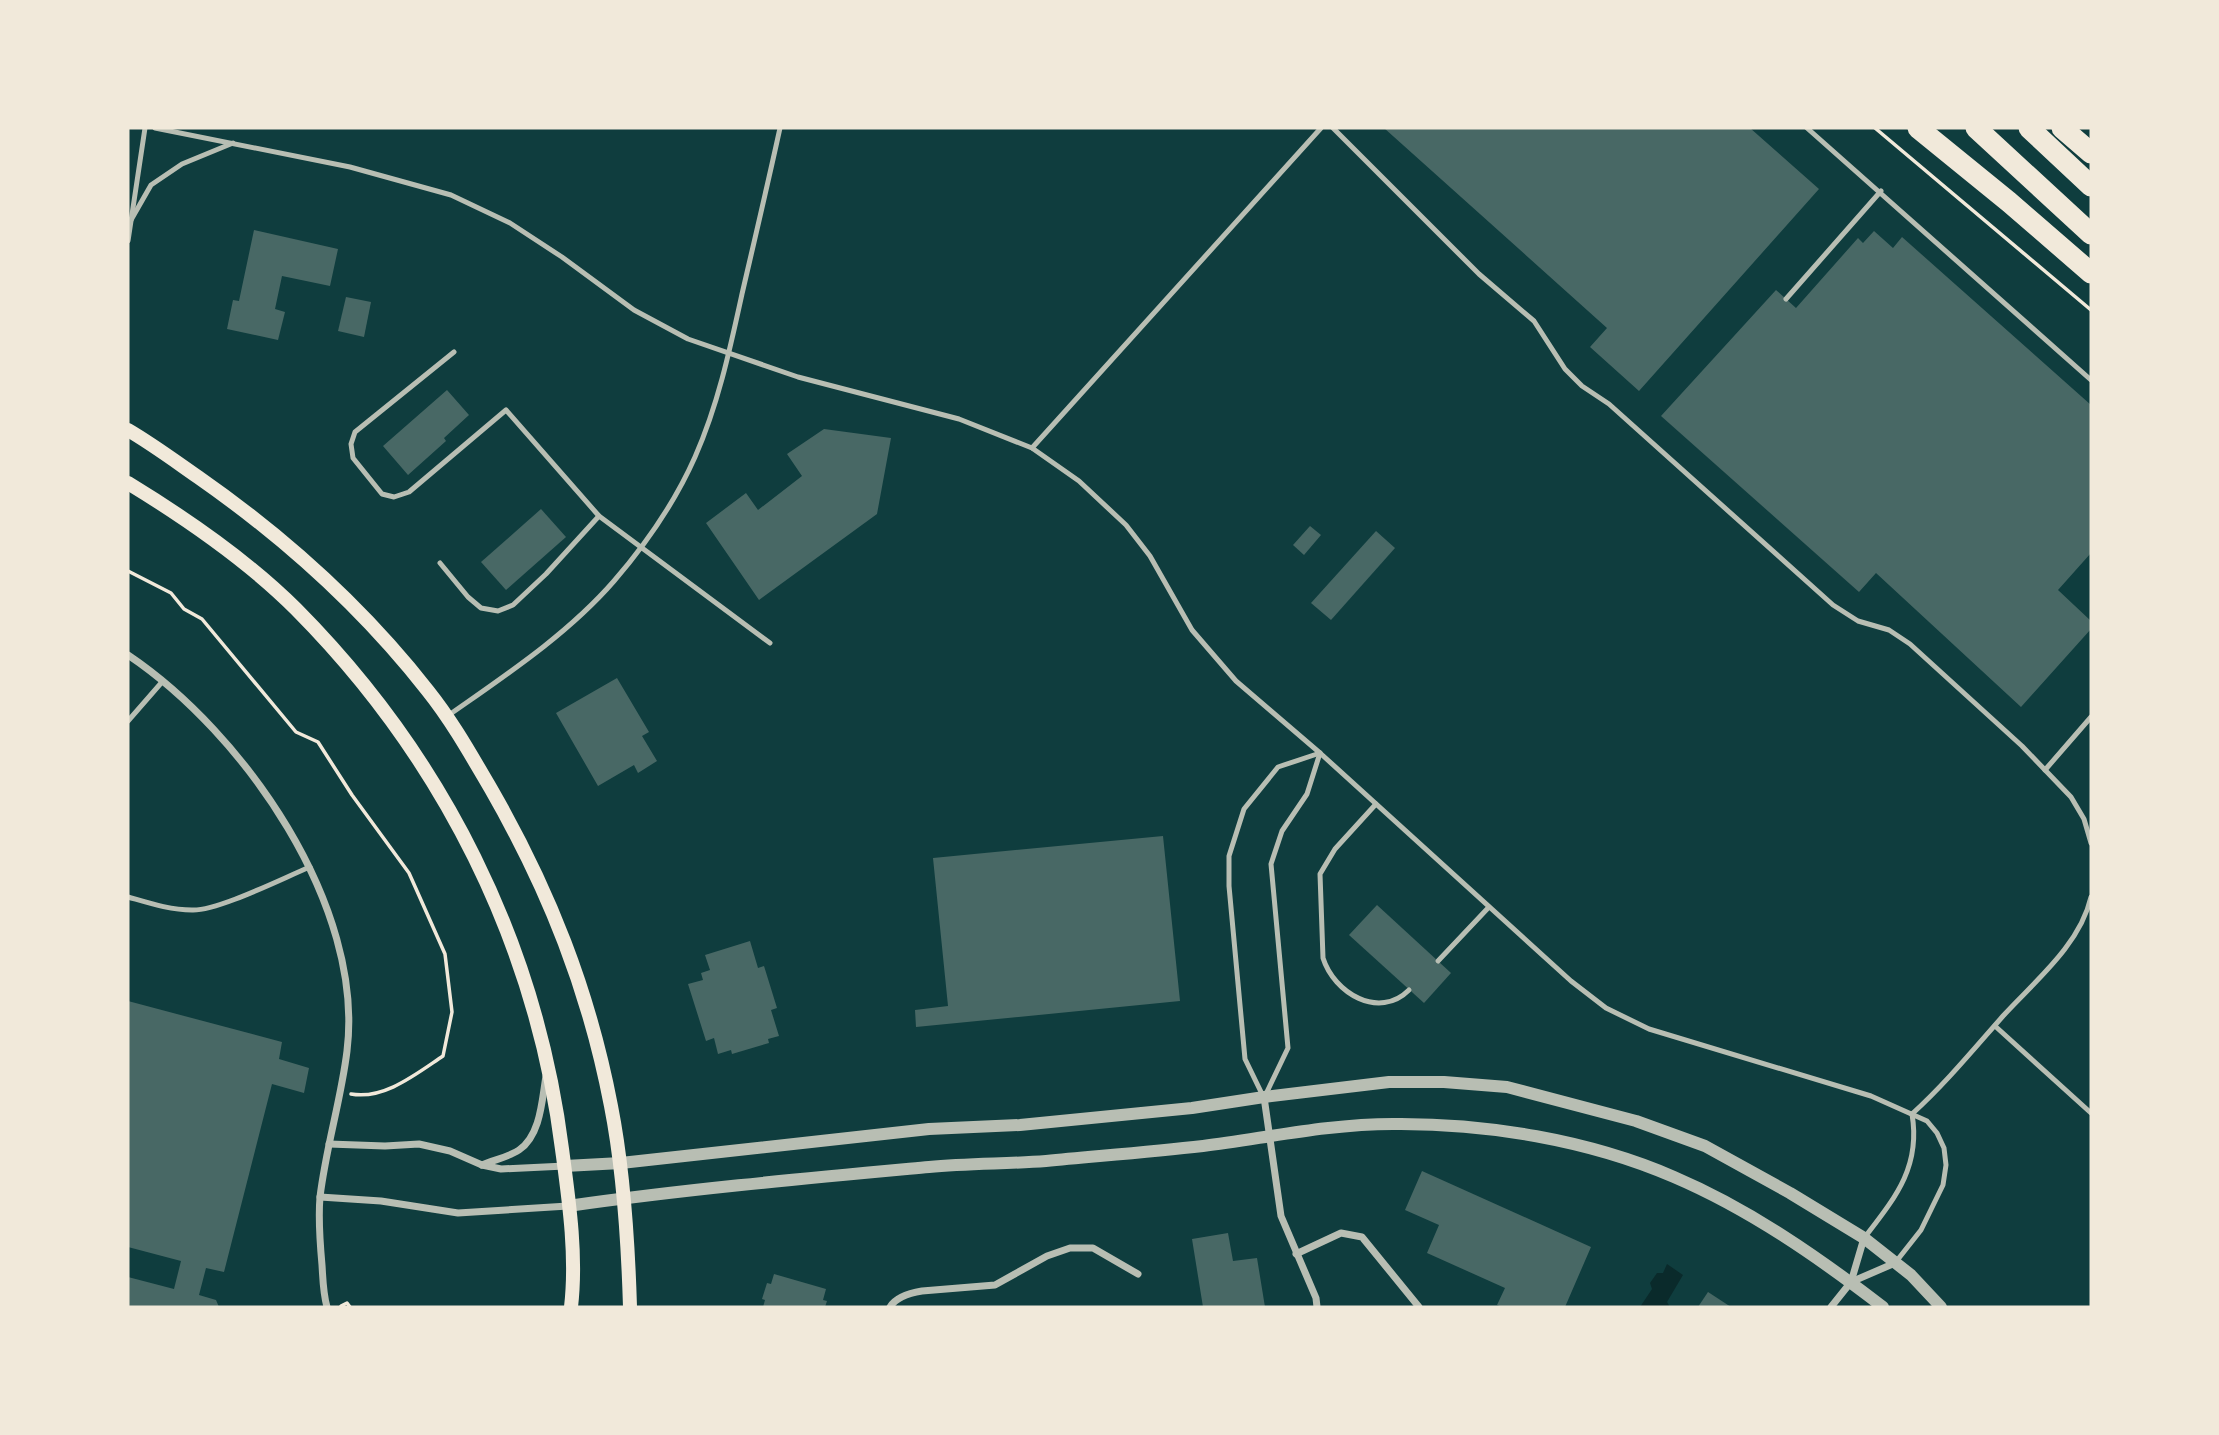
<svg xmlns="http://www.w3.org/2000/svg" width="2219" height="1435" viewBox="0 0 2219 1435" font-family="Raleway,sans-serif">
<rect width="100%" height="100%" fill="#0f3d3e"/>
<!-- water -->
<polygon fill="#0a2a2b" points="1667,1264 1683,1275 1667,1302 1670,1307 1640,1307 1652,1289 1650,1283 1657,1273 1663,1273"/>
<!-- building -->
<g fill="#486865">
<polygon points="1384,128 1750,128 1819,189 1639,391 1590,347 1607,328"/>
<polygon points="254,230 338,249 330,286 282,276 275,309 285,312 278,340 227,329 233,300 239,301"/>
<polygon points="1874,231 1893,248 1902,237 2091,405 2091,553 2058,590 2091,621 2091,629 2021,707 1876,573 1859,592 1661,416 1776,290 1796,308 1858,238 1863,243"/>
<polygon points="346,297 371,302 364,337 338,331"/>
<polygon points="447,390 469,415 444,438 446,441 408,475 383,446"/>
<polygon points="824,429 891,438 877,514 759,600 706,523 746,493 758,510 802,476 787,454"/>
<polygon points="541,509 566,537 506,590 481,562"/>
<polygon points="1310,526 1321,535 1304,555 1293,545"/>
<polygon points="1376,531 1395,548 1331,620 1311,603"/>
<polygon points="617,678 649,732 642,736 657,761 638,773 634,765 598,786 556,713"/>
<polygon points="1163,836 1180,1001 916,1027 915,1010 948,1006 933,858"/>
<polygon points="1377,905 1451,973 1424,1003 1349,935"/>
<polygon points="750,941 758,968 764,966 777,1008 771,1010 779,1036 768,1039 769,1043 732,1054 731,1050 718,1054 714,1038 706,1041 688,984 703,980 701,973 710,970 705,955"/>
<polygon points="128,1001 282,1042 279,1059 309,1068 304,1093 272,1084 224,1272 206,1268 199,1295 216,1300 219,1307 128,1307 128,1277 174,1289 181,1261 128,1247"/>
<polygon points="1422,1171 1591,1247 1565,1307 1503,1307 1497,1305 1505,1288 1427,1253 1439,1225 1405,1210"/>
<polygon points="1228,1233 1233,1261 1257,1258 1265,1307 1203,1307 1192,1239"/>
<polygon points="774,1274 826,1289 823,1300 827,1301 825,1307 763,1307 765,1300 762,1299 767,1283 771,1284"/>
<polygon points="1708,1292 1731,1307 1698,1307"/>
</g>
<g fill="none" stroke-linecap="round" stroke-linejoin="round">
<!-- path -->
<g stroke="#f1e9da" stroke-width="3.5">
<polyline points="1875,128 2091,310"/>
<path d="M128 571 171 593 184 609 202 619 296 732 318 742 352 795 409 873 445 954 452 1012 443 1056C416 1074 384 1100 351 1094"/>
<polyline points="341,1306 347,1303 350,1307"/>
</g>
<!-- service -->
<g stroke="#b8beb3" stroke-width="5">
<polyline points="155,128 350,167 451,195 510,223 562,257 634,310 688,339 798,377 959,419 1032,448 1079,481 1126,525 1150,556 1192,630 1236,681 1320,753 1571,981 1606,1008 1649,1029 1871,1096 1927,1121 1937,1133 1944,1148 1946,1165 1943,1185 1921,1230 1895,1263"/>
<polyline points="1333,128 1479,274 1534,321 1565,369 1582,386 1609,404 1833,605 1858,621 1889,630 1910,644 2022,746 2071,797 2084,819 2091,843"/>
<polyline points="1807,128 2091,380"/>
<polyline points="131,220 151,185 182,164 233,143"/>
<polyline points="128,241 145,128"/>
<polyline points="1786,299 1881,191"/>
<polyline points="454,352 355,432 351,444 353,458 382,494 394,497 409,492 506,410 599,516 770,643"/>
<polyline points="1032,448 1321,128"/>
<polyline points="440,563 468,597 481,608 498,611 513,605 546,574 599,516"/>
<path d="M449 715C506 675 568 634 614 581 646 544 675 502 695 457 718 405 730 349 742 294 755 238 768 183 780 128"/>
<polyline points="128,721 162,682"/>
<polyline points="2045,770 2091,717"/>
<path d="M1376 804 1335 849 1320 874 1323 958C1334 993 1379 1020 1409 990"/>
<path d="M128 897C149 903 170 910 192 910 218 911 283 878 310 867"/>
<polyline points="1438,961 1489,907"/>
<polyline points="1995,1026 2091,1113"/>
<polyline points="1263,1096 1245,1059 1229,886 1229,856 1244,809 1278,767 1320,753"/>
<polyline points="1265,1096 1288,1048 1271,864 1282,831 1307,794 1320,753"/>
<path d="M1912 1114C1945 1084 1973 1050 2003 1016 2035 981 2080 945 2091 897"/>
<path d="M1865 1237C1895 1198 1921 1167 1912 1114"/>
</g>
<!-- minor -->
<g stroke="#b8beb3" stroke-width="7">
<path d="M128 655C244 733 365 906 347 1051 341 1100 326 1147 320 1197 318 1220 320 1243 322 1265 323 1280 323 1293 327 1307"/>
<polyline points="1264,1097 1281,1216 1316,1298 1317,1307"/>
<polyline points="329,1144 385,1146 419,1144 450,1151 482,1165 501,1169 565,1166"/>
<path d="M482 1165C493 1160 509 1157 519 1150 541 1135 542 1099 546 1076"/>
<polyline points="320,1197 381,1201 458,1213 568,1206"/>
<polyline points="1296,1254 1341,1233 1362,1237 1419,1307"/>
<polyline points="1851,1282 1895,1263"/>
<path d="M890 1307C896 1297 910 1293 922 1291L995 1285 1047 1256 1070 1248H1093L1138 1274"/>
<polyline points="1831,1307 1851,1282 1864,1238"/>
</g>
<!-- tertiary -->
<g stroke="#b8beb3" stroke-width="12">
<polyline points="565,1166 621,1163 929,1129 1020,1125 1192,1108 1264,1097 1389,1082 1444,1082 1507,1087 1636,1121 1705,1146 1790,1193 1864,1238 1911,1275 1941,1307"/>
<path d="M568 1206C687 1189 810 1178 929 1167 968 1163 1007 1164 1046 1161 1098 1156 1150 1152 1203 1146 1266 1138 1329 1124 1393 1124 1486 1123 1589 1140 1674 1177 1749 1209 1818 1257 1883 1307"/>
</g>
<!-- secondary -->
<g stroke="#f1e9da" stroke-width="14">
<path d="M128 430C152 444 175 461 198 477 284 537 363 608 428 691 452 721 471 755 491 789 549 890 589 991 611 1106 624 1172 628 1240 630 1307"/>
<path d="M128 483C187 519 247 560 296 609 443 757 536 943 562 1149 569 1201 577 1256 571 1307"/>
</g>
<!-- motorway -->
<g stroke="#f1e9da" stroke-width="21">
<polyline points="1918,128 2009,202 2091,273"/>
<polyline points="1976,128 2091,234"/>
<polyline points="2029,128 2091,186"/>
<polyline points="2062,128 2091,153"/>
</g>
</g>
<!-- border -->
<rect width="2219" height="1435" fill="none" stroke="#f1e9da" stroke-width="259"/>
</svg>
